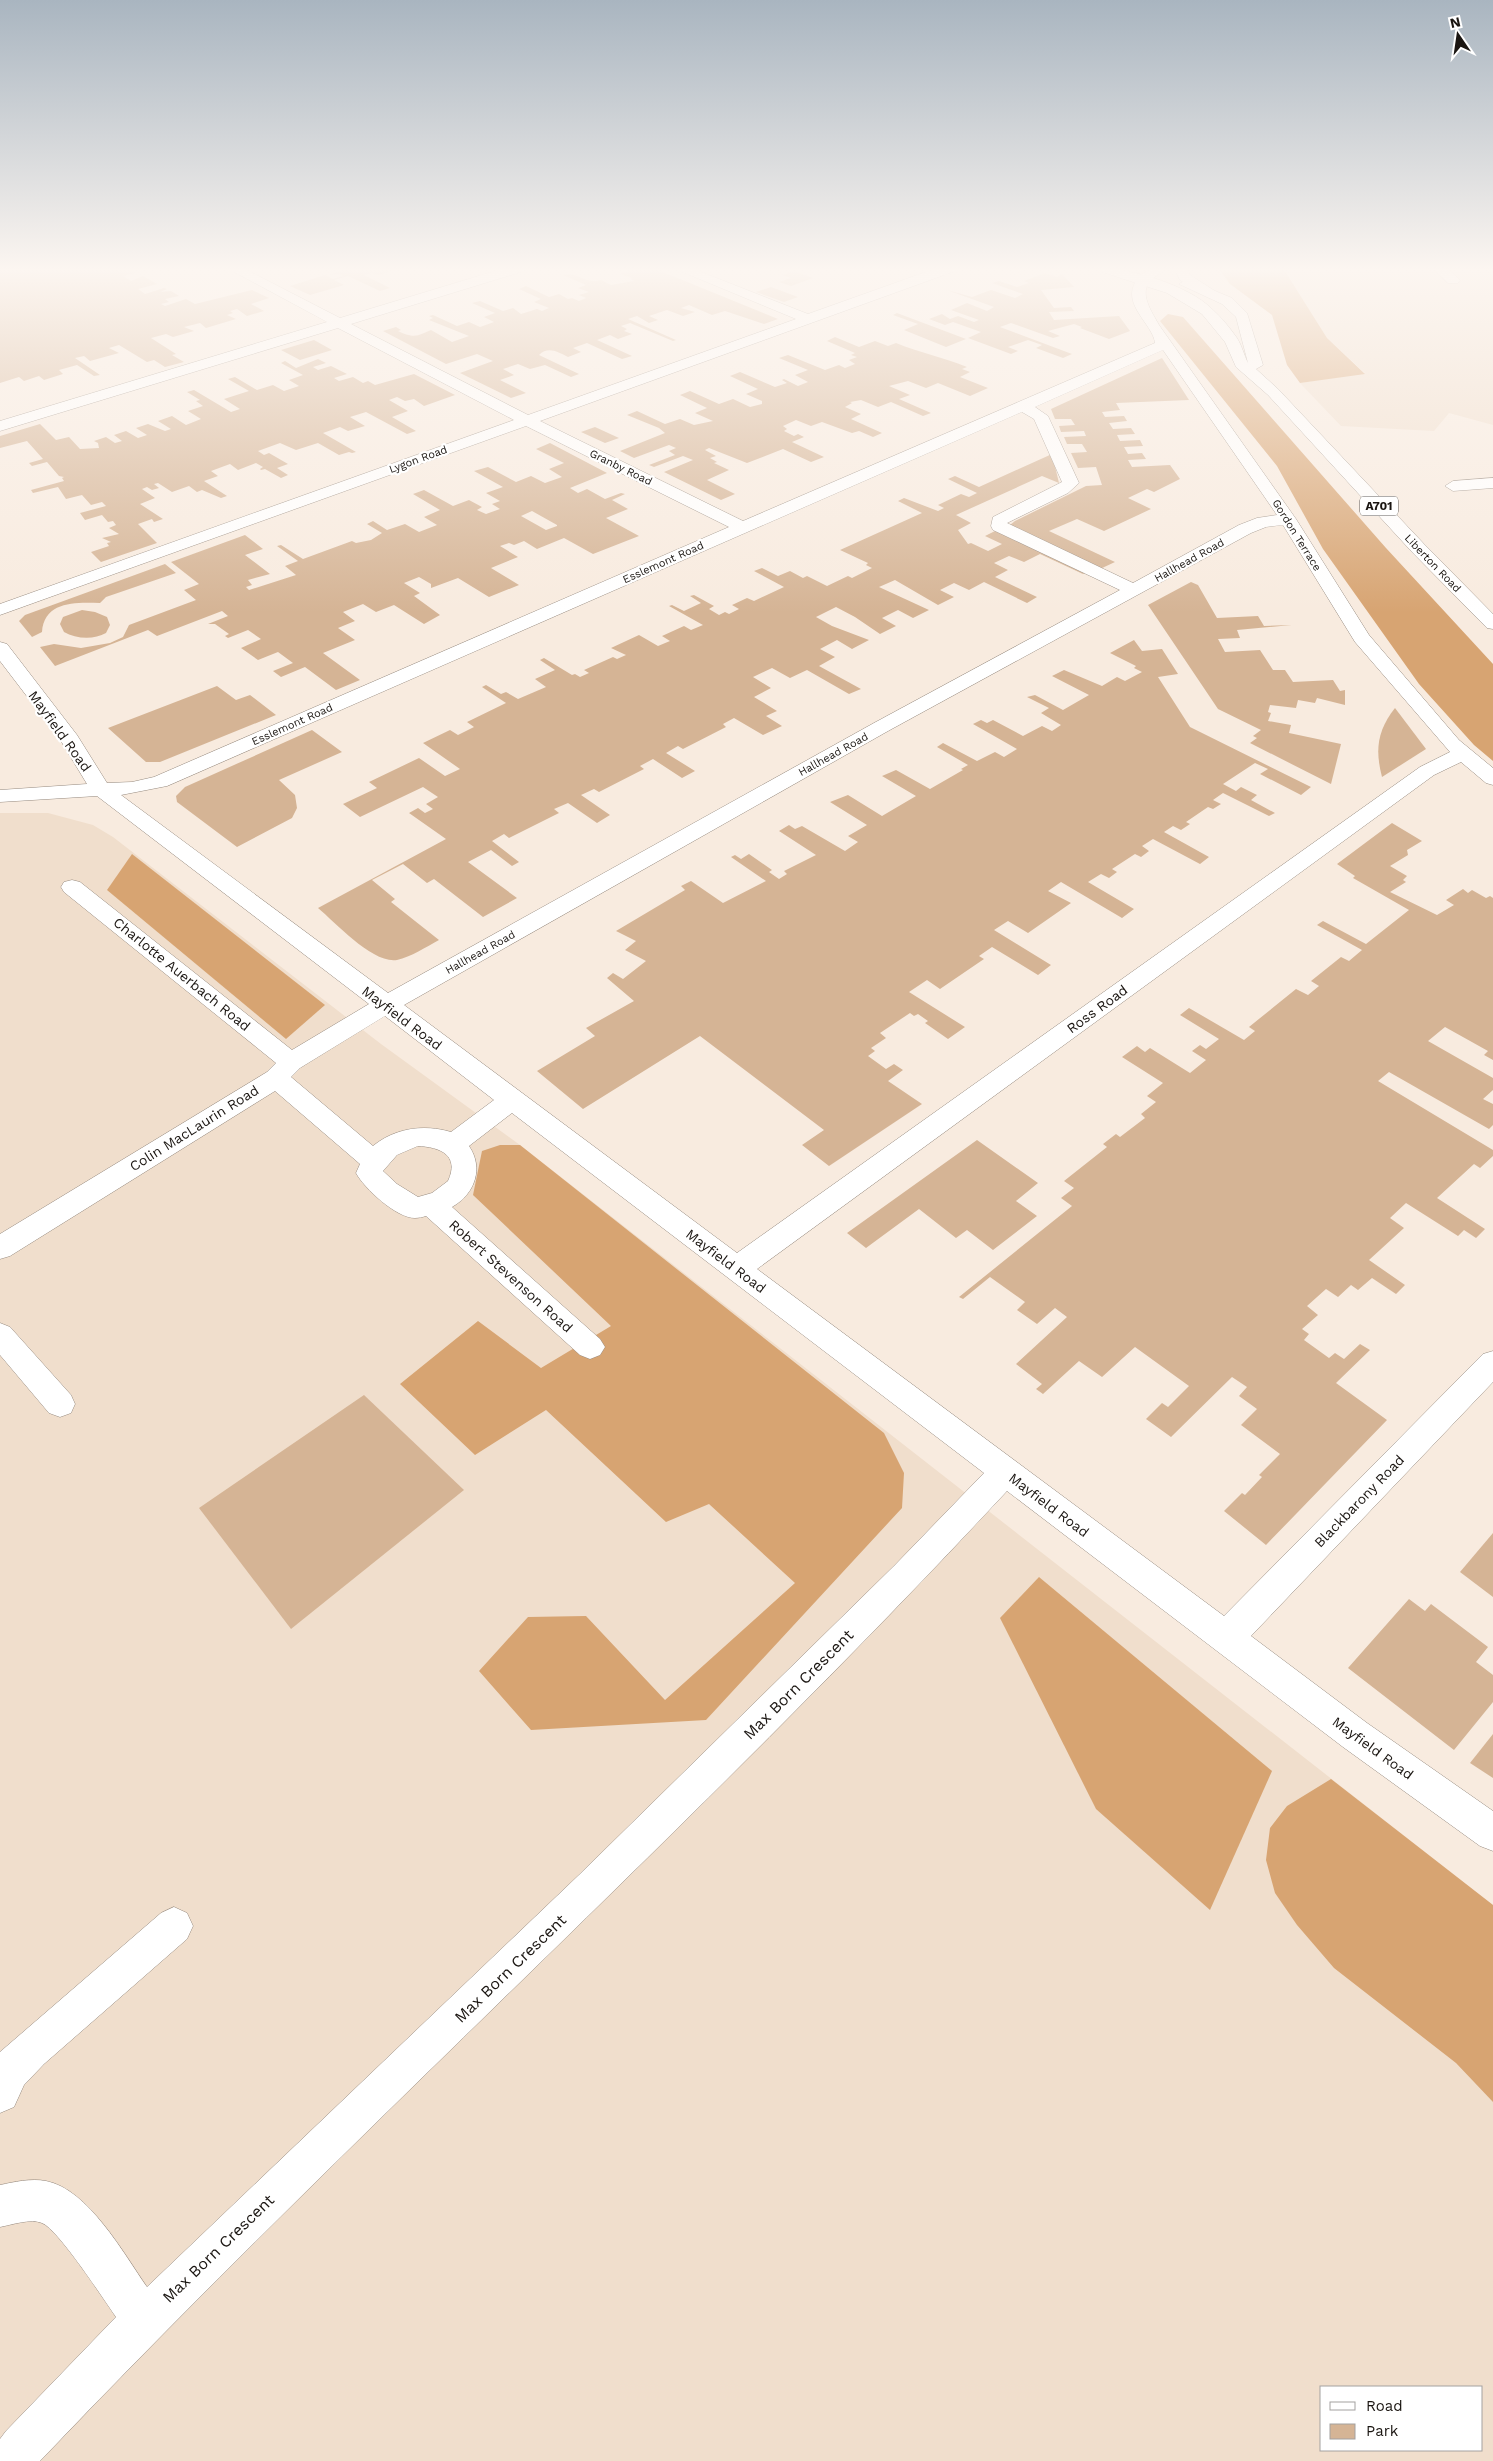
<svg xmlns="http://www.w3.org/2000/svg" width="1493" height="2461" viewBox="0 0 1493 2461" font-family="'Work Sans',sans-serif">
<rect width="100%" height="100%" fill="#f8ebdf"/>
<!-- built -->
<g fill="#f0decc" fill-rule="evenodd">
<polygon points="1283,268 1493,268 1493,425 1449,413 1434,431 1341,426 1300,383 1365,373 1327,338"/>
<path d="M0 813H48L93 825 113 837 381 1044 520 1145 1493 1905V2461H0ZM1322 2387H1482V2450H1322Z"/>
</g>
<!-- green -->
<g fill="#d5b495" fill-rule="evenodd">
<polygon points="0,268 128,268 136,273 123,276 131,281 143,276 157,284 138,289 145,294 164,288 167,289 160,292 171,291 179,296 165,299 169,302 161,304 165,306 186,299 195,304 252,290 269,298 251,304 264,311 247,316 237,309 230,311 233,313 227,315 236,319 206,328 200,323 184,327 194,331 173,337 166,334 151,338 176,354 172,355 184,362 165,367 154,360 147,362 119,345 109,348 119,353 90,361 84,356 75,358 100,375 94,376 77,365 59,370 63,374 44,380 39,376 24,381 19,377 0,383"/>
<polygon points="348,268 403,268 378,275 372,273 364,275 390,288 380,291 348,276 334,280 344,285 310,295 290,286 325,275 333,279 343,276 339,274 329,275"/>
<path d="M622 268H653L778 319 764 324 725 311 712 315 689 305 681 308 695 312 683 316 667 310 649 316 658 320 649 323 637 316 628 319 676 340 673 341 630 323 621 326 627 329 624 331 632 334 618 339 610 335 597 340 632 356 622 359 587 343 573 348 581 352 568 357C558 352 548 346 539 355L579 374 571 377 545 365 530 369 518 364 503 369 514 375 500 380 526 393 511 398 460 373 493 361 477 354 446 364 383 331 396 327 401 330 398 331C416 340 420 334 431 330L452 342 469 336 429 320 433 318 429 316 433 315 457 326 469 322 480 327 494 322 484 317 495 313 472 303 480 301 503 311 513 308 521 314 537 309 542 311 549 308 534 302 541 299 519 289 526 286 549 297 559 294 568 299 572 298 579 301 586 298 579 295 589 292 578 288 586 285 563 275C578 271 585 285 601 280L611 285 634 281 631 279 632 278 620 274 629 271Z"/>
<polygon points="794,271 813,278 791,286 779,282 791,278 783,275"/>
<polygon points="1045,273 1057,277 1062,274 1074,287 1041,290 1054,308 1071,307 1074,311 1049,312 1054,320 1119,316 1130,331 1109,339 1080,328 1082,327 1074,324 1048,331 1060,336 1053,338 1011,323 1000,327 1072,354 1063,358 1036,348 1042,345 1028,340 1008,347 1018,351 1011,354 968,338 981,332 953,322 945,325 929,319 942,314 950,319 958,316 974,322 979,320 951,310 967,303 987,311 994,307 947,290 972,297 991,290 1015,298 1023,294 992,283 999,281 1017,287 1029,283 1024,281"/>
<polygon points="771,287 798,297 784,302 756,292"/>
<polygon points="897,313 966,339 946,347 904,330 918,324 893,315"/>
<path d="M835 337 859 347 875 341 888 346 896 343C920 353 943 357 967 367L962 369 970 372 960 377 988 388 970 396 938 383 926 388 908 381 889 386 910 395 899 399 931 413 923 416 891 402 878 407 861 400 850 402 852 403 845 407 861 414 851 419 882 433 873 437 859 431 852 433 822 422 811 426 796 420 783 426 787 429 784 431 794 436 798 434 804 437 792 442 824 457 811 462 783 449 747 463 709 448 705 450 716 456 710 458 717 462 714 463 729 470 707 480 735 494 721 500 664 472 693 460 683 456 654 467 649 465 675 455 669 451 676 448 669 445 634 458 620 451 665 433 659 428 627 415 637 411 665 424 680 419 694 425 713 421 695 413 707 408 680 395 690 391 719 404 733 399 750 407 762 404V401L746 394 758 389 730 376 740 372 775 387 787 383 782 380 784 379 798 386 808 382 795 375 808 370 779 358 788 355 825 370 839 365 845 368 855 364 849 360 857 357 851 355 855 353 827 341Z"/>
<polygon points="314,340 332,350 300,360 281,350"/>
<polygon points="1162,358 1189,400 1116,403 1120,410 1102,412 1105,417 1124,416 1127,421 1109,423 1113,429 1131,428 1135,434 1117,435 1120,441 1140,440 1143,446 1124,447 1128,454 1142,453 1146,459 1128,460 1132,467 1170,465 1180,479 1154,492 1147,489 1128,498 1151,509 1104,531 1077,519 1049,531 1115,562 1100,569 1010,525 1015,521 1086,486 1102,485 1096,467 1078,468 1071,453 1087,452 1082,444 1067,444 1064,437 1086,436 1084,431 1061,432 1059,426 1075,425 1071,419 1055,419 1051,409"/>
<polygon points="318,359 326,363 313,367 318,370 331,366 347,374 334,378 339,381 353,377 363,383 368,381 375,385 414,374 455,395 424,406 414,399 405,401 397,397 389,400 408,411 392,417 416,431 407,434 366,412 350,417 365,426 348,431 340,427 323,433 356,452 352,453 349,452 339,455 318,443 296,450 280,443 258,451 264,455 269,453 288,464 277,468 288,475 281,478 265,469 261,470 260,469 263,467 256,463 238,470 230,464 211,471 218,476 204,481 227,496 221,498 202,490 197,492 189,486 172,492 158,483 154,484 159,488 152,490 147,487 142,489 155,498 140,504 163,519 154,522 152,519 138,524 157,543 101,562 91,552 109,546 107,543 111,542 102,538 119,534 109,528 116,525 113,521 108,522 102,515 85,520 80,513 106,506 102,502 91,505 82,495 66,499 58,487 33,493 31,490 64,481 62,478 64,477 59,476 47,462 32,466 29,463 43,459 27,441 0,448 0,436 40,424 56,440 69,437 80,449 99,448 98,443 94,441 106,437 115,443 122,441 114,435 126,431 138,438 147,435 136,428 148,424 165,431 171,429 158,421 172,416 186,425 201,419 188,411 203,406 196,401 200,400 187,392 194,390 231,412 240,409 224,399 249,391 228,379 235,377 257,390 273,385 284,391 299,386 289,380 303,375 281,363 285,361 296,368"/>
<polygon points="595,427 619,438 605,443 581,432"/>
<path d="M550 443 607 473 570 488 578 493 587 489 605 499 621 493 625 494 612 500 628 509 606 518 639 536 593 554 564 538 537 549 524 541 514 545 509 543 500 546 518 557 491 568 519 585 489 597 458 578 431 588V584L419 577 404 583 420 593 414 596 440 615 424 624 394 605 376 612 363 604 343 612 355 621 338 628 355 640 323 653 360 680 336 690 305 667 281 677 273 671 293 663 278 652 258 660 241 648 261 639 248 630 228 638 225 636 229 634 215 624H208L228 616 222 611 157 636 148 630 55 666 40 647 54 644 81 648 110 643 123 637 129 625 196 600 184 590 199 584 171 562 245 535 263 549 245 555 270 574 248 580 252 585 246 587 249 590 296 575 285 566 298 561 277 546 281 545 303 559 352 541 356 543 371 540 382 533 367 524 373 521 387 530 405 524 419 532 437 525 424 517 440 510 413 494 424 490 453 506 469 500 482 507 477 510 486 514 500 509 492 504 500 501 486 493 503 487 474 471 488 467 516 482 531 476 545 483 562 477 549 469 564 463 536 449ZM532 511 557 525V526L546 530 521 516Z"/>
<path d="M1052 454 1059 483 1042 476 956 515 971 523 958 530 968 544 971 543 988 551 1002 544 985 536 997 530 1087 572 1083 574 1040 554 1024 562 1009 556 994 563 1008 570 995 577 1037 597 1027 603 984 582 969 590 954 583 940 590 954 597 938 605 895 580 879 587 929 610 913 618 898 610 882 618 896 626 880 634 855 617 836 607 816 617 832 626 869 640 852 649 837 640 820 649 835 657 819 666 861 689 849 694 807 670 790 678 772 668 753 677 771 688 754 697 777 711 766 716 782 726 763 735 734 718 723 724 726 727 683 749 678 746 666 753 695 771 682 778 653 759 640 766 644 769 599 792 594 789 581 795 610 815 597 823 568 803 554 809 559 813 509 838 504 834 492 841 519 862 512 866 491 850 468 862 517 898 483 917 434 879 427 883 403 864 372 880 395 899 391 902 439 940C426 947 411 957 397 960 373 964 336 923 318 908L446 839 409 813 418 808 425 813 433 809 426 804 438 797 423 787 360 817 343 804 377 788 369 782 419 758 445 776 460 769 423 743 450 730 458 735 474 727 467 722 506 703 482 687 486 685 501 694 506 692 518 699 546 687 535 679 555 670 540 660 544 658 572 675 575 674 580 677 589 673 584 670 613 657 617 659 626 655 611 648 639 635 658 646 670 641 662 636 684 626 691 630 703 625 669 606 672 605 684 611 701 603 690 596 694 595 714 606 709 609 719 615 725 612 729 614 739 609 732 605 747 598 754 601 784 587 754 571 762 568 778 576 790 571 803 578 807 576 827 586 848 576 852 578 872 568 866 565 868 563 840 550 922 513 898 501 904 498 938 511 944 508 938 505 961 494 969 497 977 493 948 479 955 476 979 487Z"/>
<path d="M165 564 176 573 106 597 100 603C76 602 44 601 42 632L32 637 19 621 25 615Z"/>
<polygon points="1191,582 1198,585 1217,618 1258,616 1264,626 1292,625 1237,630 1240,638 1218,639 1225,652 1260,650 1273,670 1285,670 1293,682 1333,680 1340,691 1345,690 1345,705 1317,698 1315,703 1298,700 1296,708 1270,705 1268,712 1271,713 1268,721 1291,725 1289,733 1341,744 1331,784 1250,743 1257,738 1253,736 1261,730 1218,709 1148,605"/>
<path d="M82 610 95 612 107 617 110 625 106 633C94 640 76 639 64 632L60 624 63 617Z"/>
<polygon points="1134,640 1142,651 1162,649 1178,674 1158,677 1190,727 1311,787 1301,795 1260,774 1268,769 1255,763 1223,784 1236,791 1241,787 1257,795 1251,800 1275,813 1269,816 1223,793 1213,800 1221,804 1213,809 1208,807 1186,822 1190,824 1181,830 1173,826 1164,832 1209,857 1200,864 1153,839 1142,846 1149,851 1141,857 1135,854 1112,869 1117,872 1109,878 1101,874 1088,882 1134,909 1122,918 1061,882 1048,891 1071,903 1028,933 1008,921 994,930 1051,965 1038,975 992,947 979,956 984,959 940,989 927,980 909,992 965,1027 948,1039 925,1023 928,1021 918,1014 914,1016 910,1013 880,1033 886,1038 871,1048 875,1051 868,1056 886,1069 894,1064 903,1070 888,1081 922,1104 829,1166 802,1145 824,1130 700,1036 583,1109 537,1071 595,1036 586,1028 634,1001 607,978 613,973 623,979 646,961 625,950 636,941 616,931 685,890 681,886 691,881 723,903 766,881 731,857 735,855 741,859 749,854 772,870 769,872 779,879 787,874 784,871 816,855 779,831 789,825 795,829 802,826 845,851 858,842 848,836 867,825 830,802 848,795 882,816 916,796 882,776 896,770 930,789 963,770 961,769 968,765 937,747 943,743 977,761 995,752 1004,757 1017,749 973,724 981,720 987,723 993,720 1023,736 1042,726 1052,731 1061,725 1041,713 1049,708 1027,697 1035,695 1063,710 1089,695 1052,676 1064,670 1102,686 1117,677 1125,681 1142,672 1134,668 1136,666 1110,653"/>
<polygon points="217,686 236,700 250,695 276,715 160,762 146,762 108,728"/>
<path d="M1395 708 1426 749 1382 777C1375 750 1377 731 1395 708Z"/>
<polygon points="312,730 342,752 279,780 295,795 297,808 292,818 237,847 177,802 176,796 185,787"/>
<polygon points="1392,823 1422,841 1407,850 1408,855 1390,866 1407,876 1403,880 1406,882 1390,892 1437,915 1454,905 1446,900 1463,889 1468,893 1472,890 1486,898 1490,896 1493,898 1493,1060 1484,1055 1488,1051 1445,1027 1428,1041 1493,1078 1493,1090 1483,1099 1493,1104 1493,1125 1489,1129 1389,1072 1378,1081 1493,1150 1493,1156 1480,1168 1474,1164 1437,1198 1485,1229 1476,1238 1464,1230 1458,1236 1406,1203 1390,1218 1404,1228 1369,1260 1405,1285 1396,1294 1372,1278 1358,1290 1351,1285 1338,1297 1326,1289 1307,1306 1318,1315 1302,1329 1309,1334 1304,1340 1329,1358 1335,1353 1344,1359 1360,1344 1370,1350 1336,1383 1387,1420 1266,1545 1224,1511 1242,1493 1245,1495 1262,1477 1259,1475 1280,1454 1241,1425 1257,1409 1239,1396 1247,1387 1232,1377 1171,1437 1146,1419 1162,1403 1168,1407 1189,1386 1135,1347 1102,1377 1079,1361 1043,1394 1036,1389 1042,1384 1016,1364 1067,1317 1055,1308 1037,1324 1017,1310 1025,1302 990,1277 963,1299 959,1297 1072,1206 1061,1198 1074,1188 1064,1181 1107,1147 1103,1144 1116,1134 1120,1137 1145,1118 1141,1114 1156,1102 1147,1096 1163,1083 1122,1057 1137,1046 1145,1052 1150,1048 1190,1073 1206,1060 1192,1051 1200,1045 1206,1049 1219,1039 1180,1015 1189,1008 1244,1040 1255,1031 1249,1027 1296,989 1308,995 1319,986 1311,981 1341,957 1349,961 1362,950 1317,925 1323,921 1366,944 1409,910 1353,878 1355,876 1337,864"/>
<polygon points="977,1140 1038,1183 1016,1201 1037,1216 993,1250 967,1230 956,1238 919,1209 866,1248 847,1233"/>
<polygon points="364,1395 464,1490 291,1629 199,1508"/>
<polygon points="1493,1533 1493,1597 1460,1572"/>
<polygon points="1409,1599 1425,1611 1431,1604 1488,1647 1476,1662 1493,1675 1493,1702 1454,1750 1348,1668"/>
<polygon points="1493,1734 1493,1778 1470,1763"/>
</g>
<!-- forest -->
<g fill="#d7a472">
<polygon points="1218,268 1283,268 1327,338 1365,374 1300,383 1287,365 1272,315 1230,284"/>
<polygon points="1168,314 1183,317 1386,548 1493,664 1493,761 1474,745 1419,684 1323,549 1277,466 1160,321"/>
<polygon points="132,854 325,1005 286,1039 107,890"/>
<polygon points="500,1145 520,1145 884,1433 904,1473 902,1508 706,1720 531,1730 479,1671 528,1617 586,1616 665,1700 795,1583 709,1504 666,1522 546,1410 475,1455 400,1384 478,1321 541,1368 611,1326 473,1195 482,1151"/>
<polygon points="1039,1577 1272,1771 1210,1910 1096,1809 1000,1618"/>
<polygon points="1331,1779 1493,1905 1493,2102 1456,2063 1334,1968 1297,1925 1275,1893 1266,1860 1270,1828 1287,1806"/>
</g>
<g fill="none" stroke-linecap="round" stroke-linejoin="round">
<defs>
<g id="minor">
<path d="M227 268H243L340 318 505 268H525L524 271 351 324 528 415 796 319 673 268H691L808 314 937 268H956L955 271 540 421 743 521 1155 343C1153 324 1121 305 1136 281 1144 269 1154 268 1167 268 1163 273 1156 275 1151 280 1138 293 1152 312 1159 325L1296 519 1369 635 1459 740 1493 768V785L1486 783 1461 762 1434 775 757 1269 1224 1616 1483 1354 1493 1351V1382L1251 1636 1367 1723 1493 1811V1851L1480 1846 1343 1747 1007 1491C696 1826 355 2130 40 2461H0V2439L6 2431 116 2317C104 2300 58 2229 42 2223 31 2218 11 2225 0 2227V2185C14 2182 31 2178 46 2181 88 2189 124 2254 147 2287L580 1874 895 1565 984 1473 512 1113 469 1146C484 1168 475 1194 452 1207L600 1339 605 1347 600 1355 590 1359 580 1355 426 1216C423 1217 418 1218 415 1218 396 1218 364 1188 356 1173L360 1164 275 1091 10 1256 0 1259V1234L267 1072 276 1063 64 892 61 887 64 882 72 880 80 882 292 1050 369 1004 97 796 0 802V790L87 784 61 741 0 661V642L7 644 77 735 107 783 132 782 154 777 729 527 526 426 0 615V604L514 420 338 328 0 431V421L327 322ZM1163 350 1277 515 1257 518 1239 525 1133 583 1007 523 1068 493 1079 483 1048 416 1035 407ZM1022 412 1034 419 1062 482 993 517 991 526 993 530 1120 590 874 723 388 993 121 795 167 786ZM1283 525 1355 642 1450 752 1420 767 737 1253 404 1005 888 731 1251 533 1266 527ZM385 1016 494 1100 451 1132C424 1124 395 1128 373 1146L291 1077 300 1068ZM418 1146C440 1147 460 1155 448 1181L432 1193 418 1197 397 1184 383 1171 397 1155Z"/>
<polygon points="1174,268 1187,268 1190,275 1218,293 1211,297 1206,296 1180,280"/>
<polygon points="1433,268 1447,268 1460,280 1458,283 1448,283"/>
<polygon points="1493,478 1493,488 1453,491 1445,486 1453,481"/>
<polygon points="0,1323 10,1327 71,1395 75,1404 71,1413 60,1417 49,1413 0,1355"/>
<polygon points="174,1907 187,1913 193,1926 187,1939 44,2064 24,2085 14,2107 0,2113 0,2052 161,1913"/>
</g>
<path id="major" d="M1098 268C1130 268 1188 285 1212 309 1221 317 1230 328 1237 338 1242 346 1244 355 1248 363L1236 317 1222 304 1179 284 1186 280 1191 281 1232 298 1247 313 1263 365 1256 369 1278 389 1424 544 1493 614V629L1487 628 1412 552 1268 395 1236 367 1225 342 1202 314 1167 293 1099 271Z"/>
</defs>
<!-- minor casing -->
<use href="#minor" stroke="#968a7f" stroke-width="1"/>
<!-- major casing -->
<use href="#major" stroke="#968a7f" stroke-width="1"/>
<!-- minor -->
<use href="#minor" fill="#fff" fill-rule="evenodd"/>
<!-- major -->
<use href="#major" fill="#fff" fill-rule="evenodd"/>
</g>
<!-- sky -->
<linearGradient id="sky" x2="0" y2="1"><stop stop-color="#a9b5c0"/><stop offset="0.44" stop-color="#fcf6f1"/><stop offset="1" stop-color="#fcf6f1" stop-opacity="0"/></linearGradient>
<rect width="1493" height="613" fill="url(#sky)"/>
<g text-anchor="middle" stroke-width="4.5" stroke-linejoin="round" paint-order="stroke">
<!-- far-street labels -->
<g font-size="11" fill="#1a1511" stroke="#fff">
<text transform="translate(418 459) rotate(-20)" y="4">Lygon Road</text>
<text transform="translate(621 467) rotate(26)" y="4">Granby Road</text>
<text transform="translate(1297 535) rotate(58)" y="4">Gordon Terrace</text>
<text transform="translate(1189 560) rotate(-29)" y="4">Hallhead Road</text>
<text transform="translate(663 562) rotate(-24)" y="4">Esslemont Road</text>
<text transform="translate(1433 563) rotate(46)" y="4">Liberton Road</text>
<text transform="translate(292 724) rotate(-24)" y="4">Esslemont Road</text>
<text transform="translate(833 754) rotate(-29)" y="4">Hallhead Road</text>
<text transform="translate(480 952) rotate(-29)" y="4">Hallhead Road</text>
</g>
<!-- shield labels -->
<rect fill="#fff" stroke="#5f5b58" stroke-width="1" x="1360" y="496.5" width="38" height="19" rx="4"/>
<g font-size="12" font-weight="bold" fill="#1a1511">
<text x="1379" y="510">A701</text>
</g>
<!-- street labels -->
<g font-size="14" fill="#1a1511" stroke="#fff">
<text transform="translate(60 731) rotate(54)" y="5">Mayfield Road</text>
<text transform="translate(182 974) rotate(39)" y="5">Charlotte Auerbach Road</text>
<text transform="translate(1097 1009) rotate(-36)" y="5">Ross Road</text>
<text transform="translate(402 1018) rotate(37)" y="5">Mayfield Road</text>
<text transform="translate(194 1128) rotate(-32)" y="5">Colin MacLaurin Road</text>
<text transform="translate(726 1261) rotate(37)" y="5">Mayfield Road</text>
<text transform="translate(511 1276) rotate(42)" y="5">Robert Stevenson Road</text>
<text transform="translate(1359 1501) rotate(-46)" y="5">Blackbarony Road</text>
<text transform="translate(1049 1505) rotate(37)" y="5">Mayfield Road</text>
<text transform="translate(1373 1748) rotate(36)" y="5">Mayfield Road</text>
</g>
<!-- near-street labels -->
<g font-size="16" fill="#1a1511" stroke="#fff">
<text transform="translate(798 1684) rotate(-45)" y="6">Max Born Crescent</text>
<text transform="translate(510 1968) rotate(-44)" y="6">Max Born Crescent</text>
<text transform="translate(218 2248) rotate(-44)" y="6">Max Born Crescent</text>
</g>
</g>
<!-- legend -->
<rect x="1320" y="2386" width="162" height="65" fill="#ffffff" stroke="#a3a1a0"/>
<rect x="1330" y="2402" width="25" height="8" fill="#ffffff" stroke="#a3a1a0"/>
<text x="1366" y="2411" font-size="15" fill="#1a1511">Road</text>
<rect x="1330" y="2424" width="25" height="15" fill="#d5b495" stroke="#a3a1a0"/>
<text x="1366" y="2436" font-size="15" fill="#1a1511">Park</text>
<!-- north arrow -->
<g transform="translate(1458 35) rotate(347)" stroke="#ffffff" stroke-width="4" paint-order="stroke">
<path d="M0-4L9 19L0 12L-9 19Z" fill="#1a1511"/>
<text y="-8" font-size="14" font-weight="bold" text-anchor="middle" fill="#1a1511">N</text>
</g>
</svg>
